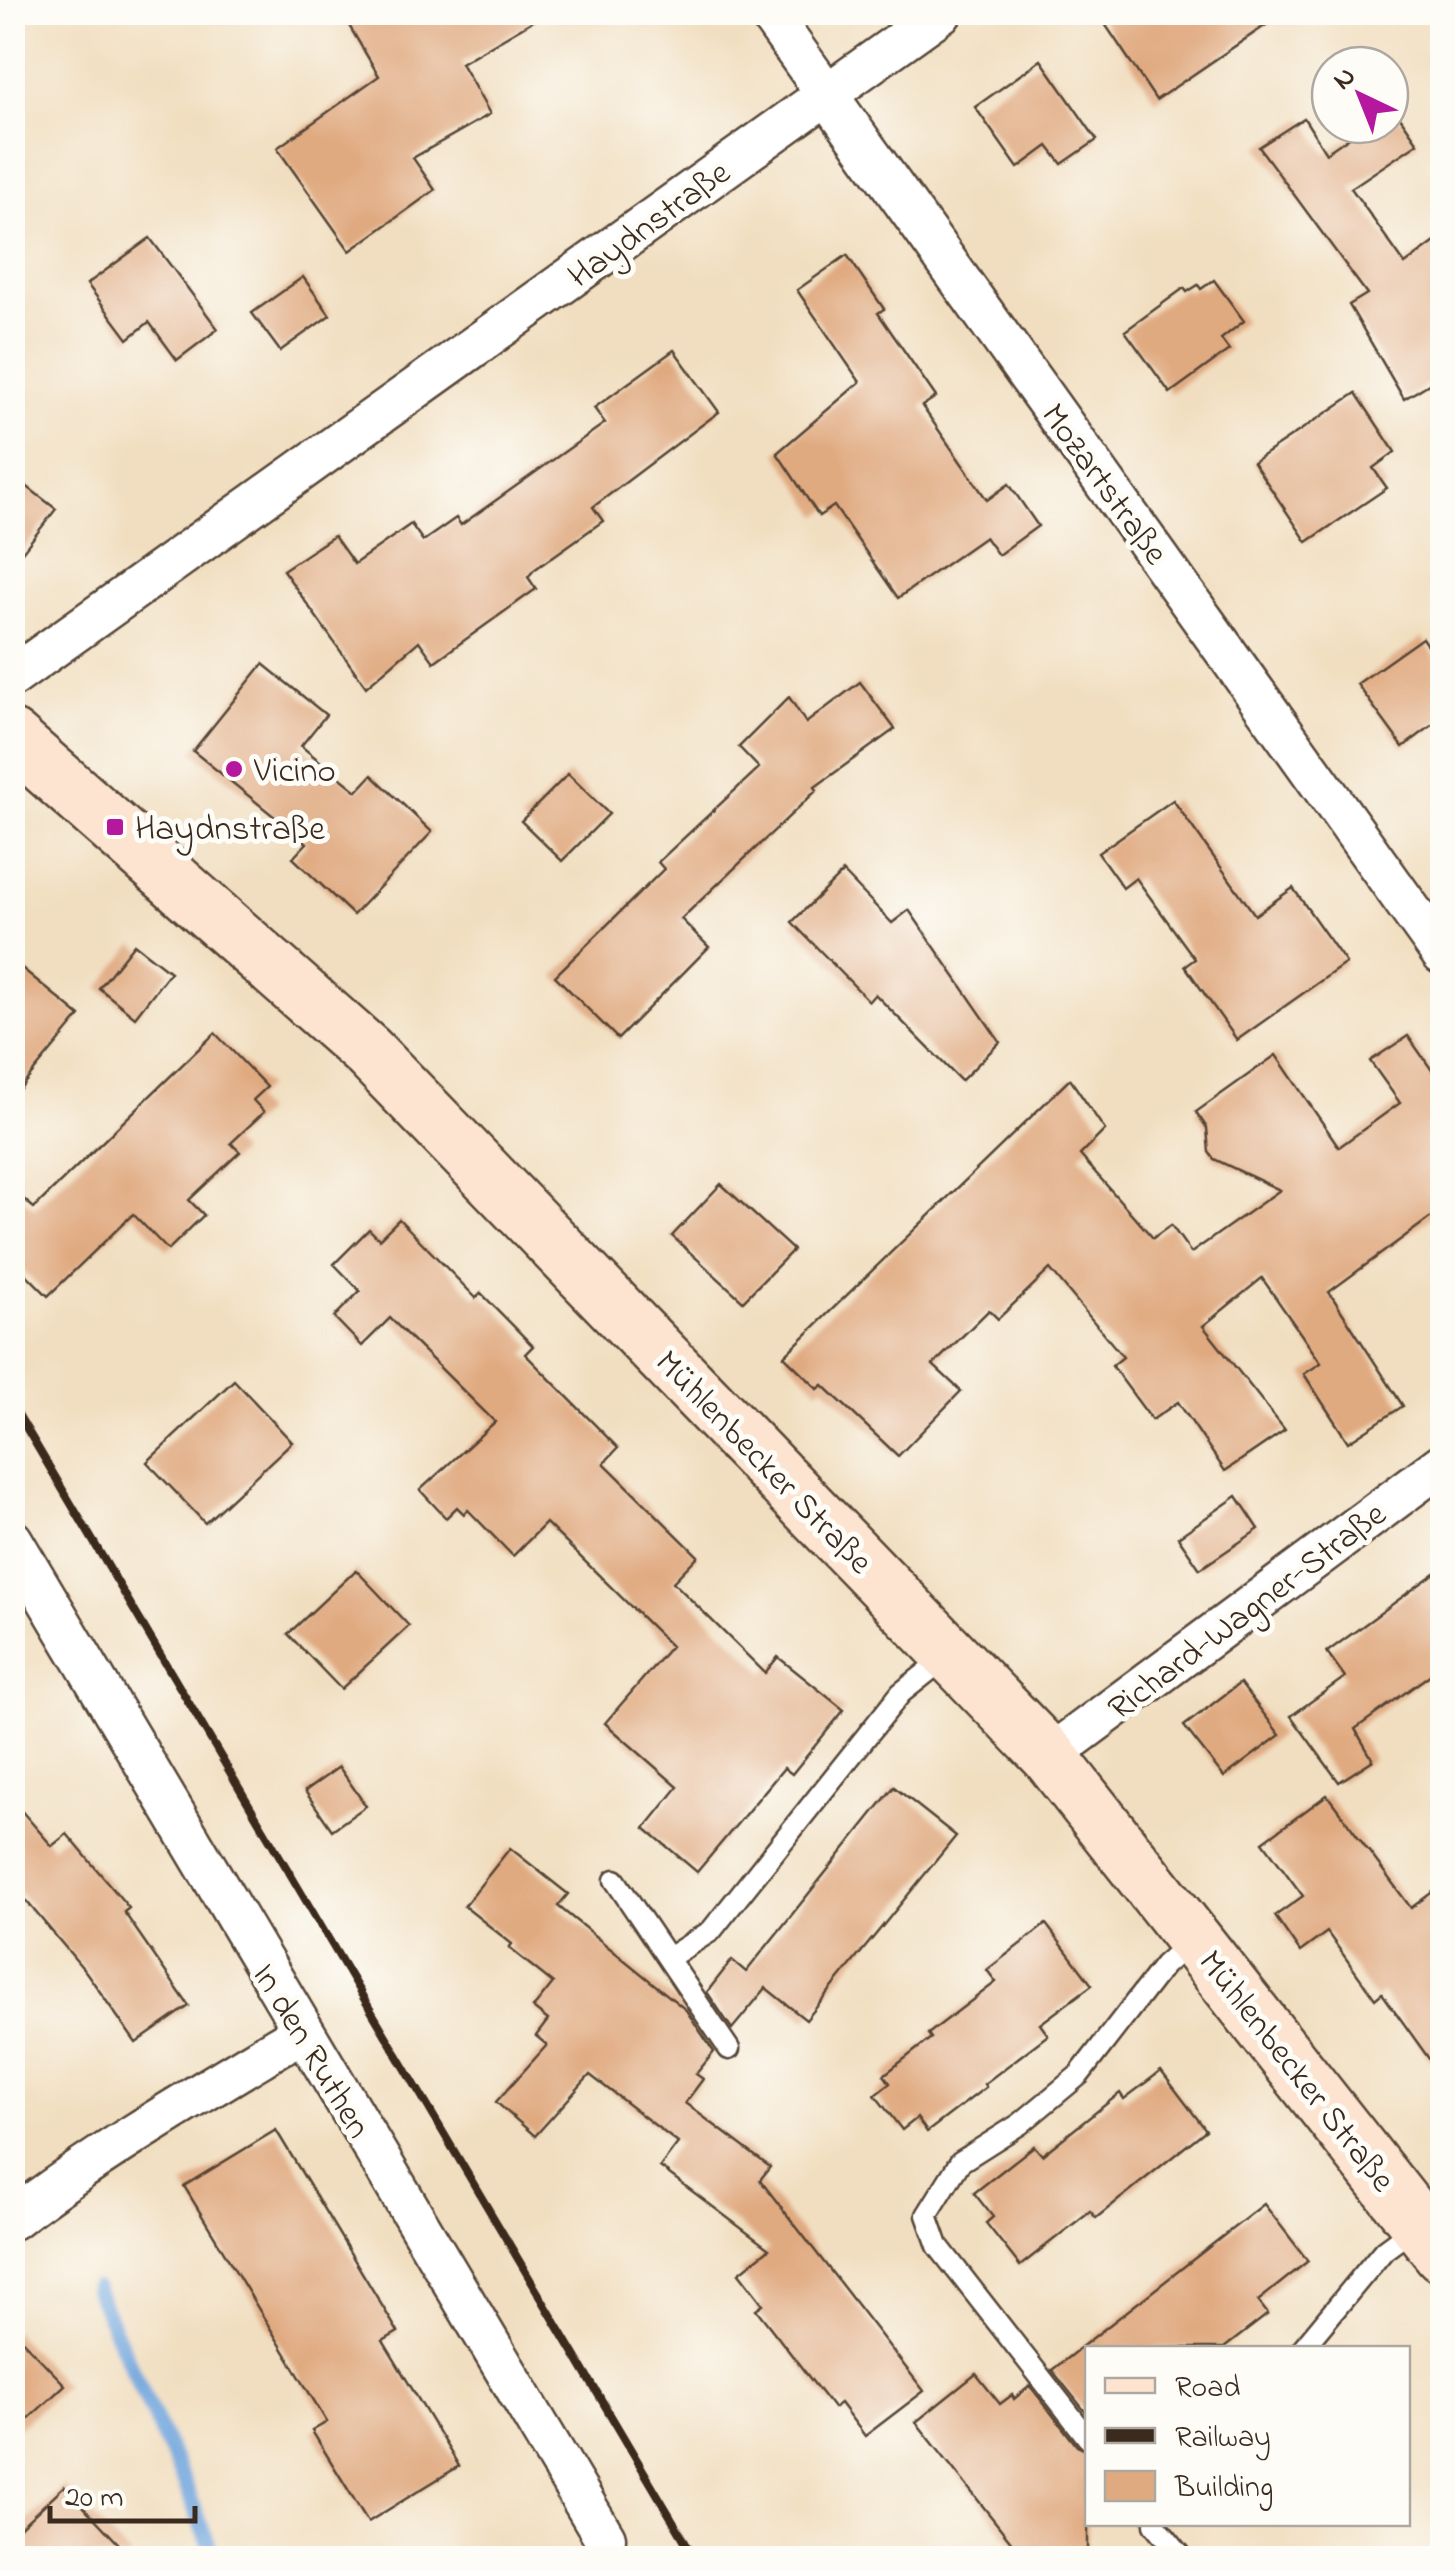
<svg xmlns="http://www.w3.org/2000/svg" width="1455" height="2571" viewBox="0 0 1455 2571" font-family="'Indie Flower',sans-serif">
<rect width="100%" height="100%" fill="#fdfcf7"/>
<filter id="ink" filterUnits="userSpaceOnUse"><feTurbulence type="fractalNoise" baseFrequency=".01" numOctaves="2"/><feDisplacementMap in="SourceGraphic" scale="20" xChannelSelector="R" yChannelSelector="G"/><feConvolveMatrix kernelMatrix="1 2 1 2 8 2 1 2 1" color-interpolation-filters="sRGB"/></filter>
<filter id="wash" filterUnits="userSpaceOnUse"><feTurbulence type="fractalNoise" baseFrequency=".0048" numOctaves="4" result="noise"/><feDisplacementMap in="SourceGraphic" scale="40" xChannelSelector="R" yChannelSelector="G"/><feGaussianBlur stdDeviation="2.25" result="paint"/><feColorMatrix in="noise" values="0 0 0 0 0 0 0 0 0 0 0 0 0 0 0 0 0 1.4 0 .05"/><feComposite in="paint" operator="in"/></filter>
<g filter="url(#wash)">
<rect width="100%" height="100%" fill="#f1dec0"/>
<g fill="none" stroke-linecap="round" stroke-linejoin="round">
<!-- stream -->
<polyline stroke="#6ea4dc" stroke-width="15" points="95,2288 185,2484 214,2558"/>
</g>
<g id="blocks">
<!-- building -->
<g fill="#e0aa81">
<polygon points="341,12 548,12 461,63 490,114 413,158 435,190 350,251 277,148 379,76"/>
<polygon points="1097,12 1285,12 1156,100"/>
<polygon points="1041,60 1097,140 1062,164 1048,146 1018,168 975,107"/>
<polygon points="1393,107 1418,143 1351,188 1405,264 1442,237 1442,376 1404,399 1349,305 1367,294 1259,147 1304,118 1326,153 1367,125 1390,125 1390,109"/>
<polygon points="150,238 218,329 177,360 149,322 128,339 87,284"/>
<polygon points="847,255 884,309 878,313 936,397 922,406 987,500 1009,484 1038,526 998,555 985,537 898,598 834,506 819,516 777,453 860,382 797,290"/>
<polygon points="303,277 330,315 280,351 252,313"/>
<polygon points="1214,280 1244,321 1221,339 1229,350 1170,393 1125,331 1184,288 1187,292 1198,285 1201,289"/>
<polygon points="674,350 719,412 593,507 603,521 534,570 528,577 536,589 434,662 419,641 366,687 283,570 334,536 354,564 411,524 423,541 456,518 461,525 605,423 594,408"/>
<polygon points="1356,393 1395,452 1373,468 1387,488 1307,542 1253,462"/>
<polygon points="12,475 56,509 12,565"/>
<polygon points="1422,638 1442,667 1442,718 1403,747 1357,684"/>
<polygon points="263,664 326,715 301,746 357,791 372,775 432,832 353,915 293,858 307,843 193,751"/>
<polygon points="860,682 895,729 815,787 817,790 681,919 709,947 618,1039 555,976 664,869 658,862 759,768 739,747 789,697 806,723"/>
<polygon points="568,774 609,814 562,861 521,821"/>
<polygon points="1173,800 1255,915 1293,888 1346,963 1237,1040 1185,966 1195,959 1136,878 1123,888 1098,853"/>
<polygon points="843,872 892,923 909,910 1000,1042 961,1081 875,994 869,1001 792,922"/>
<polygon points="134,944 170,972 135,1017 99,988"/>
<polygon points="12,960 80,1016 12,1098"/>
<polygon points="215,1033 267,1087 253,1100 264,1112 231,1143 240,1152 189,1200 204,1215 168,1250 133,1214 48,1296 12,1260 12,1189 34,1208"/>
<polygon points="1408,1036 1436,1076 1442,1072 1442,1209 1329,1292 1403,1406 1348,1442 1304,1374 1321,1363 1262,1278 1203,1326 1285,1430 1225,1471 1178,1402 1152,1420 1112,1366 1123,1357 1050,1269 998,1319 989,1310 933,1365 961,1391 898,1456 823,1385 818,1389 784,1356 1070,1079 1105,1130 1080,1155 1153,1238 1171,1225 1191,1253 1280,1190 1214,1159 1209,1152 1207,1128 1196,1112 1276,1055 1339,1147 1400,1103 1370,1061"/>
<polygon points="721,1184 793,1250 743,1301 672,1236"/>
<polygon points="399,1219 476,1298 481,1293 533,1346 525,1354 618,1448 604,1463 698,1556 673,1582 765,1673 778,1657 844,1710 792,1774 784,1768 697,1872 645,1828 678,1787 605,1723 671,1646 546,1523 513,1556 468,1510 464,1514 457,1507 446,1518 420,1490 495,1422 390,1318 362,1346 334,1317 360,1291 334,1264 369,1229 379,1239"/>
<polygon points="234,1380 292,1442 205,1523 147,1462"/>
<polygon points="1237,1496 1259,1529 1200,1569 1178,1537"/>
<polygon points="1442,1568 1442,1666 1355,1729 1373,1760 1339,1782 1291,1716 1345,1677 1327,1652"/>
<polygon points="356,1570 409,1626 341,1689 288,1634"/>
<polygon points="1240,1683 1280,1735 1224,1777 1184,1726"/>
<polygon points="339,1767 366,1806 332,1830 305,1791"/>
<polygon points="894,1787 956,1836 806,2020 766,1988 732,2029 707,1992 732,1960 746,1972"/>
<polygon points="1327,1795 1411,1908 1442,1885 1442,2077 1382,1993 1375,1999 1327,1932 1300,1952 1275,1916 1303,1896 1263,1842"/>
<polygon points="12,1800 52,1846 67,1834 129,1908 124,1912 189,2006 136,2043 86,1972 12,1884"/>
<polygon points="510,1848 568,1894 558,1906 686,2010 714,2052 696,2074 703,2079 685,2103 770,2167 760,2180 924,2391 865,2436 840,2403 833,2408 756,2309 763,2304 739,2273 769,2249 660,2167 678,2143 590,2075 535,2136 496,2102 547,2045 536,2036 548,2020 533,2008 553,1983 509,1948 512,1944 464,1906"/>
<polygon points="1046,1924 1092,1985 1040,2024 1048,2035 984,2084 986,2087 927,2132 917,2118 902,2130 875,2095 890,2083 884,2075 931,2038 928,2034 996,1982 987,1970"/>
<polygon points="1161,2071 1206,2130 1096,2218 1090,2211 1020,2266 986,2223 993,2217 974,2193 1034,2146 1042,2155 1120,2093 1124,2099"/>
<polygon points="276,2130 398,2332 383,2341 459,2466 368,2522 312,2431 327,2422 184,2186"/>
<polygon points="1264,2204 1308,2261 1258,2301 1268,2314 1224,2348 1088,2348 1088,2415 1052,2370"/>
<polygon points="12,2330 65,2385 12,2434"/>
<polygon points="976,2374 1000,2404 1012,2395 1014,2399 1030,2386 1077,2446 1088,2451 1088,2558 1024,2558 916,2422"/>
<polygon points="64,2486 132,2558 12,2558 12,2535"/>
</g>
</g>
</g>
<g filter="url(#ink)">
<use href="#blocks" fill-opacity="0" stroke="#564536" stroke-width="2.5"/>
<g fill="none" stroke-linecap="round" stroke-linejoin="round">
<defs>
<g id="service">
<polyline points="615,1880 729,2049"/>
<polyline points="670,1957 711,1931 901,1693 950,1654"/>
<polyline points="1303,2348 1384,2250 1418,2225"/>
<polyline points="1088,2438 938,2246 927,2215 960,2162 1020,2124 1079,2075 1164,1965 1192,1940"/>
<polyline points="1155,2524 1183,2558"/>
</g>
<g id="minor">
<polyline points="768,12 1442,954"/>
<polyline points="12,677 942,12"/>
<polyline points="12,1540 605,2538"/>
<polyline points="1049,1756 1442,1464"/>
<path d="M12 2219C104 2149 203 2092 302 2032"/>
</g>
<polyline id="secondary" points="12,738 368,1052 1049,1756 1442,2254"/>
</defs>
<!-- service casing -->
<use href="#service" stroke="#564536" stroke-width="25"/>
<!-- minor casing -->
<use href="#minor" stroke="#564536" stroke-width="45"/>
<!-- secondary casing -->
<use href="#secondary" stroke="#564536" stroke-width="60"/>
<!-- service -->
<use href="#service" stroke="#fff" stroke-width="20"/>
<!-- minor -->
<use href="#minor" stroke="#fff" stroke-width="40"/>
<!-- secondary -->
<use href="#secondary" stroke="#fde4d1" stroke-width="55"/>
<!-- rail -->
<polyline stroke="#3b2a1e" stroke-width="8" points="12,1404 695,2558"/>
</g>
</g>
<!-- markers -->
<g fill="#b5179e" stroke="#fdfcf7" stroke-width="4">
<circle cx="234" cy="769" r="10"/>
<rect x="105" y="817" width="20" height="20" rx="5"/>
</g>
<g text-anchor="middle" stroke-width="10" stroke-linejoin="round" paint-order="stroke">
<!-- street labels -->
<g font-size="35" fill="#3b2a1e" stroke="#fdfcf7">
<text transform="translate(648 223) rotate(-36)" y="12">Haydnstraße</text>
<text transform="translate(1106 483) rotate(54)" y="12">Mozartstraße</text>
<text transform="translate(765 1461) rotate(46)" y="12">Mühlenbecker Straße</text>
<text transform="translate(1246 1610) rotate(-37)" y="12">Richard-Wagner-Straße</text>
<text transform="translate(313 2050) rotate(59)" y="12">In den Ruthen</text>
<text transform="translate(1298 2070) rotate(52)" y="12">Mühlenbecker Straße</text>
</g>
<!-- poi labels -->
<g font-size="35" fill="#3b2a1e" stroke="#fdfcf7" text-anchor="start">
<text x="254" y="781">Vicino</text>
<text x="135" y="839">Haydnstraße</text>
</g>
</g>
<!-- margin -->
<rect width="1455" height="2571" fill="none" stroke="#fdfcf7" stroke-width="50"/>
<!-- legend -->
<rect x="1085" y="2346" width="325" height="180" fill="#fdfcf7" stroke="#afa8a0" stroke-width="2.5"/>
<rect x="1105" y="2378" width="50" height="15" fill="#fde4d1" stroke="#afa8a0" stroke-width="2.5"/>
<text x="1175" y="2396" font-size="30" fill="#3b2a1e">Road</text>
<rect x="1105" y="2428" width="50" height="15" fill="#3b2a1e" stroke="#afa8a0" stroke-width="2.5"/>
<text x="1175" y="2446" font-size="30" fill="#3b2a1e">Railway</text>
<rect x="1105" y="2471" width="50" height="30" fill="#e0aa81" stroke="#afa8a0" stroke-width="2.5"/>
<text x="1175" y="2496" font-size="30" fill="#3b2a1e">Building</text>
<!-- north arrow -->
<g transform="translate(1360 95) rotate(317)"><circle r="48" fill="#fdfcf7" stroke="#afa8a0" stroke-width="2.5"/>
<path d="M0-8L18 38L0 25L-18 38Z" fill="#b5179e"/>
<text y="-15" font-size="28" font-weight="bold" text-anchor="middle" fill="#3b2a1e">N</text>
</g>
<!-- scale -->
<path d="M50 2506v15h145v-15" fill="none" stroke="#3b2a1e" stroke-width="5"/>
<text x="65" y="2506" font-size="30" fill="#3b2a1e" stroke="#fdfcf7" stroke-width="8" paint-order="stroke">20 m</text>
</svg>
